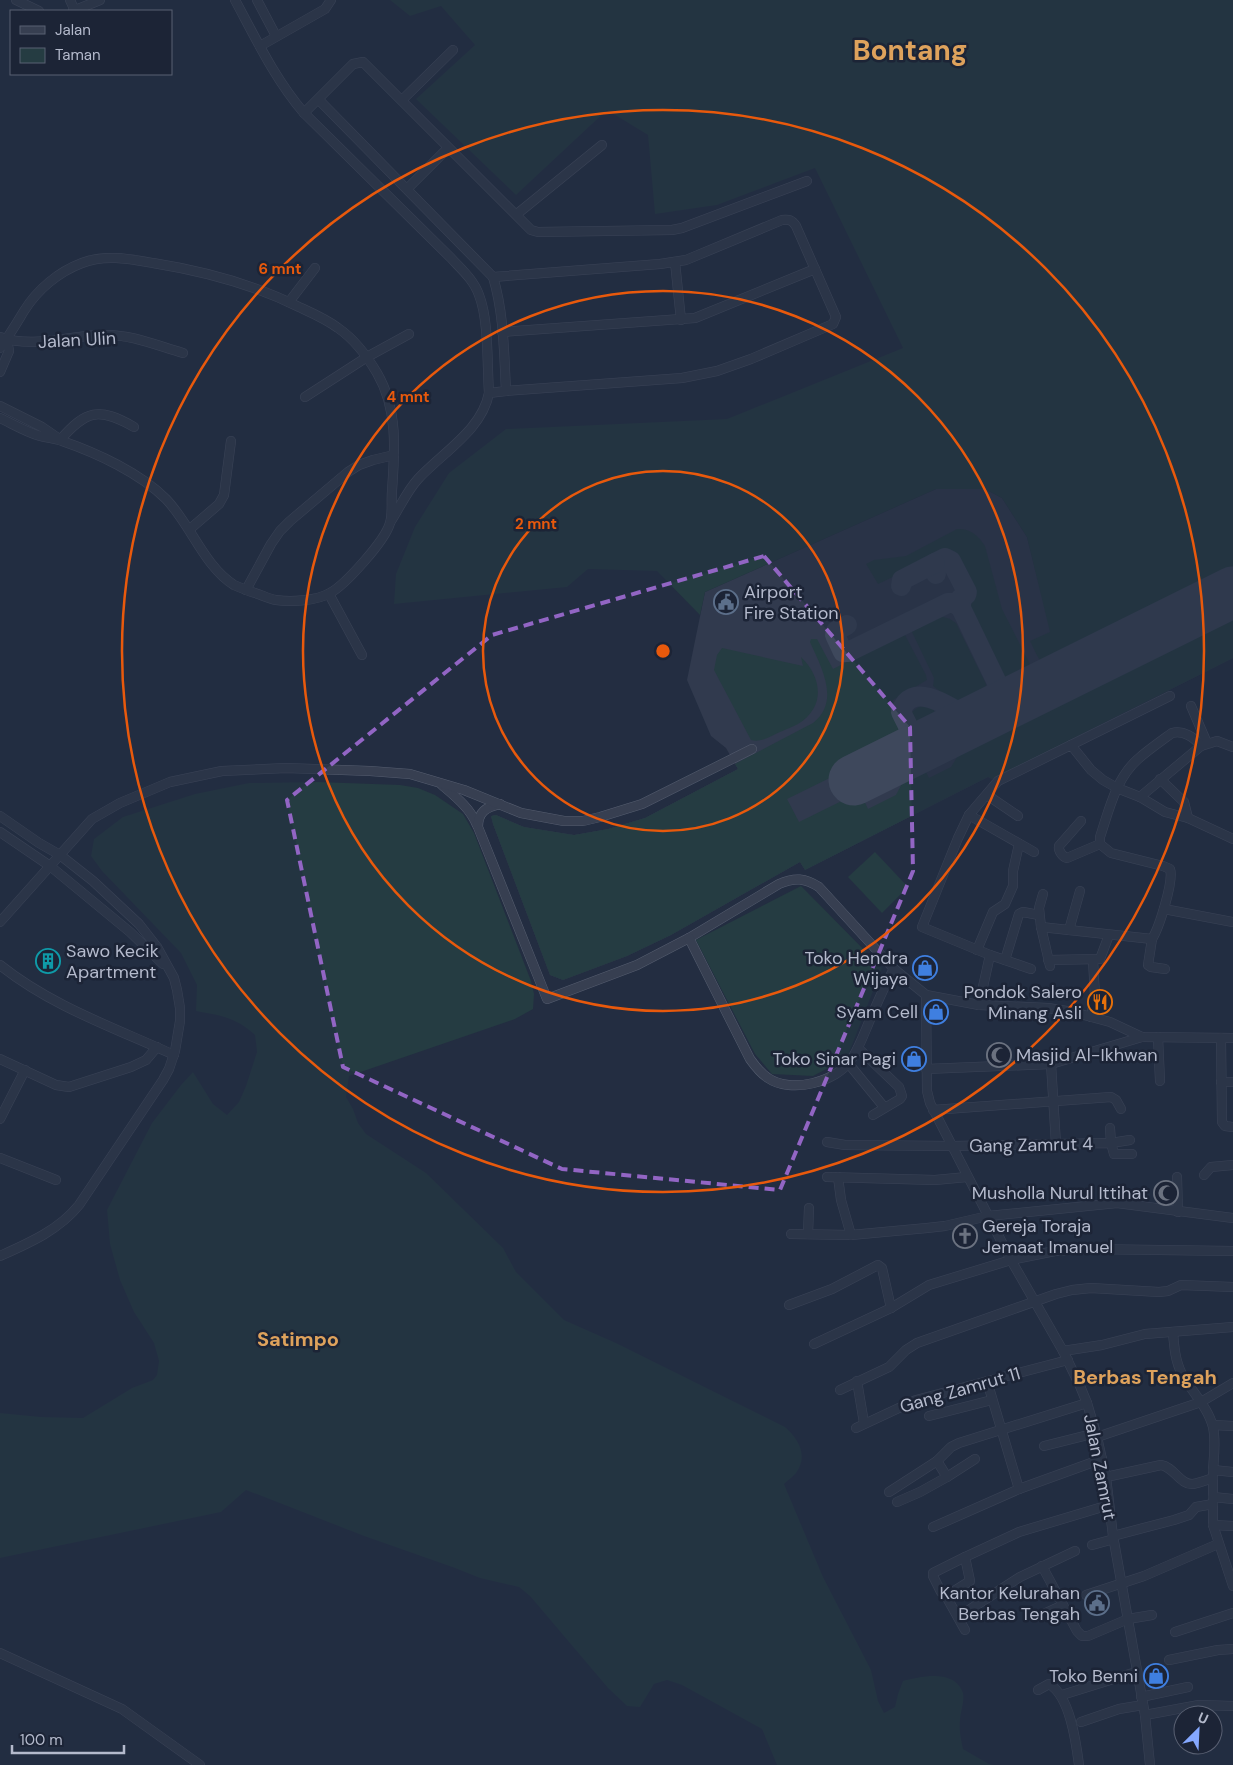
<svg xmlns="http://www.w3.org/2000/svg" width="1233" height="1765" viewBox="0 0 1233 1765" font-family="'DM Sans',sans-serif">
<rect width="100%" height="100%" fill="#232d41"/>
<!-- airport -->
<polygon fill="#313a4e" points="936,489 985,489 1002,498 1027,537 1051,632 1233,540 1233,658 992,779 988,777 805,870 800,862 671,935 627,956 563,980 550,975 493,824 491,816 496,815 524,827 574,835 608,829 645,818 738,769 726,748 711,736 687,680 705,592"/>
<!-- green -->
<g fill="#253c42">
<path d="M390 0H1233V577L1052 667C1039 666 1036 652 1030 641L1050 632 1027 537 1002 498 985 489H936L705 592 700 615 657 571 588 569 567 587 394 604 396 574 415 527 449 473 506 429 727 419 903 348 815 168 717 205 655 214 648 135 607 110 516 195 416 99 475 45 441 6 410 16Z"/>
<path d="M957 529C970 528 978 535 985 546L1002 609 1033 670 1030 679 1016 686 1010 685 1000 678 971 618C969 611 970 606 974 599L950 550 878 584 866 564 874 560 906 556Z"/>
<path d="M1233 607V658L992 779 988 777 805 870 800 862 671 935 627 956 563 980 550 975 493 824 491 816 496 815 524 827 574 835 608 829 645 818 738 769 735 764 813 723C841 701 821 667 810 642L811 639H817L833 669 904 633 926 675 927 680 893 700 892 711 905 741 787 799 799 822 860 792 868 809 896 795 911 766 921 762 929 778 951 767 968 739Z"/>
<path d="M940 616 950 619 956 623 986 684C987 698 982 703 970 709L951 700 933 686 934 678 911 630Z"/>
<path d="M722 648 803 666 801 657C822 677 826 707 798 724 793 727 786 729 780 732 771 736 761 743 751 740L714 670 717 655Z"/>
<path d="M921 706 933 709 936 714 933 723 921 729C910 721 906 712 921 706Z"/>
<path d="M318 782 400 785 418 788 435 795 463 814 474 833 531 981 534 994 533 1009 515 1019 349 1076 346 1097 353 1109 358 1123 366 1134 426 1173 503 1248 516 1272 564 1320 616 1343 785 1427C798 1438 809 1456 796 1473 793 1477 788 1480 784 1484L823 1577 871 1670 878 1701 884 1713 895 1707 898 1694 903 1681C921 1676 955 1669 963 1693 965 1701 960 1713 960 1721 959 1730 961 1740 963 1749L989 1764 994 1765H777L762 1729 682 1685 667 1680 654 1684 640 1707 627 1706 608 1688 530 1596 519 1587 480 1578 455 1568 364 1536 246 1490 221 1512 0 1558V1413L41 1417 83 1418 132 1388 153 1380 157 1375 159 1361 154 1343 134 1312 120 1280 110 1244 107 1210 152 1123 181 1085 193 1072 213 1104 227 1115 239 1102 246 1086 257 1052 255 1035C235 1017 222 1016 196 1011L197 985 181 953 102 871 91 856 94 839 123 817 195 794 249 783Z"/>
<polygon points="875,852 908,887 882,913 848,877"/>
<polygon points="801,886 882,968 847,1058 813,1076 772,1074 755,1054 696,940"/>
</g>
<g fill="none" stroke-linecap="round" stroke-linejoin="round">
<!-- taxiway -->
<g stroke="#3e485c" stroke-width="20">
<polyline points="936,574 934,567 935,563 945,558 951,561 967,592 966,595 961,598 961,608"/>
<polyline points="901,586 902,580 935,563"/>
<polyline points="847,625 836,631 835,635 843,652 848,652 948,603 955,603 961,608 1002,693"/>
<polyline points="992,712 1000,702 1002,693 1008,696 1020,698"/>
<path d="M919 748 901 712C911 677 956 711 973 721"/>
</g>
<!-- runway -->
<polyline stroke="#3e485c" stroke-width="51" points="854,780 1233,592"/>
<defs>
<g id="minor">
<polyline points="16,0 39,11"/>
<polyline points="70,0 75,11"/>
<path d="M235 0C256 39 275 79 304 113L451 258C461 269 474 280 479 295 489 320 487 365 489 393 482 430 443 452 418 479 407 491 400 507 391 521"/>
<polyline points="257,0 276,36"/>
<polyline points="73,11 100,0"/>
<polyline points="260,46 325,9 331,0"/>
<path d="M319 100 493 277C504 313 504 353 506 391L489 393"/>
<polyline points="402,100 453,50"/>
<polyline points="304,113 353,64 363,62 531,230 538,232 672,230 682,228 807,181"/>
<polyline points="407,189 448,148"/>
<polyline points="517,214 602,145"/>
<polyline points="675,262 681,320"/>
<path d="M493 277 660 264 686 260 782 220C789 219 792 220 796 226L836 317 833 324 751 359 717 371 682 378 506 391"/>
<polyline points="289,302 315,268"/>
<polyline points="502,332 695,318 815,269"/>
<path d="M0 337C34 349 69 335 104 335 131 334 158 346 183 353"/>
<path d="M0 348C9 336 16 324 24 311 37 290 58 272 82 263 104 254 130 259 153 263 203 271 253 284 299 307 312 313 326 319 338 328 354 339 367 356 377 373 398 409 395 450 392 491 391 501 393 513 390 523 385 541 345 585 330 593 316 601 291 602 276 600 269 599 262 595 255 593 248 591 241 588 234 585 204 566 191 525 166 499 140 473 97 453 62 441 55 438 47 438 40 436 26 432 13 424 0 418"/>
<polyline points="0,372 9,351 7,339"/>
<polyline points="305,397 367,357 409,334"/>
<polyline points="0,406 42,427 58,438"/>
<path d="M60 440C86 410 99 407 134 427"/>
<polyline points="190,529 219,504 224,495 231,441"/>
<polyline points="246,590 271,544 280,531 290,521 348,472 359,465 373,460 394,455"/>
<polyline points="329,594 362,655"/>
<polyline points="1191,706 1207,743"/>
<polyline points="1071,745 1170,696"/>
<polyline points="1160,779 1184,802 1188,818"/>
<path d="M442 785C456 797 470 808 477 825"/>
<polyline points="987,795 1018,816"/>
<polyline points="1140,797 1201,746 1217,741 1233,747"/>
<path d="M500 804C486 807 478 812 478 827L547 999 637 965 689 938 779 884C795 877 805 878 819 887L894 969 926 995 979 1005 1048 1008 1073 1012 1110 1022 1142 1037 1233 1038"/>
<polyline points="969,815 958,838 922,927 990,955 979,1005"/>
<path d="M0 816 39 843 60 855 93 881 139 924 157 947 174 978 177 990 180 1008V1021L175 1051 169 1069 163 1080 79 1205C59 1230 29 1243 0 1256"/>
<path d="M1081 821 1059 846C1058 851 1063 857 1067 858L1100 844"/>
<polyline points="0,832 50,866 130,932 163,964"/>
<polyline points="1034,852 969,815 998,781 1071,745 1091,770 1103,780 1117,788 1140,797 1165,812 1188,818 1233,839"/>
<path d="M1043 894 1039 908 1041 927 1152 939C1159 928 1174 881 1170 869L1163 866 1111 853 1100 844V837C1109 810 1116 778 1138 759 1148 750 1161 741 1172 733 1183 730 1194 737 1201 746"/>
<polyline points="1164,909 1233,922"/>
<polyline points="0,922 92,819 120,803 170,782 222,771 286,768 370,771 410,774 464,790 521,813 564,821 583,821 600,817 642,804 752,749"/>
<polyline points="1041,927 1050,966"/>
<polyline points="1069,930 1080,891"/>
<path d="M689 938 750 1059C755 1066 760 1073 768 1078 791 1094 836 1082 851 1060 859 1048 864 1034 869 1022 877 1004 884 986 894 969"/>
<polyline points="1152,939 1148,965 1151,967 1165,969"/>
<polyline points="977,950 993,912 1005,904 1013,886 1013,871 1019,844"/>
<polyline points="990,955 1031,969"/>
<polyline points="1005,960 1019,914 1023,912 1039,915"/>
<polyline points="1048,960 1100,959 1109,935"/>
<path d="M0 965C51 1006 115 1028 174 1055"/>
<polyline points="926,995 927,1091 930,1103 1011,1260 1063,1351 1080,1386 1087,1403 1097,1437 1106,1477 1113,1536 1145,1715 1150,1765"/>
<polyline points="1091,1017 1095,996 1093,960"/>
<polyline points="1158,1037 1160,1081"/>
<polyline points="1221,1038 1222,1122 1225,1126 1233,1127"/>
<polyline points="858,1048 899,1087 902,1096 900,1099 873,1115"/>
<polyline points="0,1059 56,1085 69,1087 131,1067 146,1060 157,1047"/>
<polyline points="848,1063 884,1107"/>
<polyline points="1051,1064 1056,1144"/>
<polyline points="926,1069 1051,1064 1142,1037"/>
<polyline points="1221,1082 1233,1082"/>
<polyline points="933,1110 1111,1097 1116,1100 1121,1109"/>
<polyline points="0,1119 25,1070"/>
<polyline points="1110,1128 1111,1143 1130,1140"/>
<polyline points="827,1142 845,1145 952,1146 1111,1143 1114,1154 1132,1154"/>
<polyline points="0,1158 56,1180"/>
<polyline points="1204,1175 1211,1167 1233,1165"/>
<polyline points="827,1177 935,1180 967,1177"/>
<polyline points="838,1177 841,1200 851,1235"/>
<polyline points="1177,1177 1178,1212"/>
<polyline points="791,1234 851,1235 927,1228 945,1226 988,1216 1117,1203 1233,1218"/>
<polyline points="808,1234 809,1208"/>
<polyline points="789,1305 832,1289 878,1265 882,1268 891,1308"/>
<path d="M1173 1332C1174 1345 1175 1361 1182 1374 1191 1391 1208 1407 1213 1427 1216 1441 1214 1456 1213 1470L1233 1472"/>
<polyline points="814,1344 891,1308 929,1285 1011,1260 1055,1251 1086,1249 1233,1251"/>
<polyline points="1063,1351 1102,1345 1145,1334 1233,1327"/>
<polyline points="857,1381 864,1423"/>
<polyline points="987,1381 1019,1489"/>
<polyline points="840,1390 889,1367 906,1350 917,1343 1056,1294 1072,1290 1091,1288 1159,1292 1168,1291 1181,1285 1233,1287"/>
<polyline points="929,1416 992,1400"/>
<polyline points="1213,1425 1233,1426"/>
<polyline points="856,1428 916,1400 1068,1360"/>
<polyline points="1097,1437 1201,1402 1233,1383"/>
<polyline points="1044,1446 1096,1433"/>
<polyline points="937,1461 947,1477 975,1459"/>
<polyline points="1213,1470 1213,1525 1233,1586"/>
<path d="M1106 1477 1161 1465C1174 1467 1180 1485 1193 1484 1199 1483 1207 1480 1213 1478"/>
<polyline points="889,1492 937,1461 951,1447 959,1443 1087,1403"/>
<polyline points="1213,1497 1233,1499"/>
<polyline points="897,1502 920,1492 947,1477"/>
<polyline points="1213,1525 1233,1526"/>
<polyline points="933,1527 1019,1489 1102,1459"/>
<polyline points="1113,1536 1174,1520 1189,1515 1196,1507 1213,1504"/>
<polyline points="1092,1545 1114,1539"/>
<polyline points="1042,1566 1077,1631 1082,1636 1088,1636 1128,1619 1152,1615"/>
<polyline points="941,1592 933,1576 933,1573 965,1557"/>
<polyline points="1086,1595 1144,1576 1218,1544"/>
<polyline points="958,1617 1020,1577 1075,1551"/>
<polyline points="1037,1617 1063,1605"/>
<polyline points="965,1630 946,1596 970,1581 965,1557 1019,1532 1109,1505"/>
<polyline points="1175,1632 1233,1613"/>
<polyline points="0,1653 122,1709 200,1765"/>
<polyline points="1169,1660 1218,1650 1233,1649"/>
<path d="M1038 1690 1049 1684C1070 1696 1076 1742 1079 1765"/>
<polyline points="1062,1695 1136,1672"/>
<polyline points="1141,1697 1188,1687"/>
<polyline points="1145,1715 1199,1705 1233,1706"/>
<polyline points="1081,1722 1119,1709 1143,1705"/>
</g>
</defs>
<!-- minor casing -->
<use href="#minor" stroke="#555d6f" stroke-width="10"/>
<!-- minor -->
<use href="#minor" stroke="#373f51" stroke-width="9"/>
</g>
<!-- marked area -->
<path d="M0 0H1233V1765H0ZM764 556 910 727 913 871 780 1190 562 1169 343 1067 287 800 492 635Z" fill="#232d41" fill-opacity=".55" fill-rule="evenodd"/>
<path fill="none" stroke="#9265c4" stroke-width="4" stroke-dasharray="10 6" stroke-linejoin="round" d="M764 556 910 727 913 871 780 1190 562 1169 343 1067 287 800 492 635Z"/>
<!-- distance rings -->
<g fill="none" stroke="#e8590c" stroke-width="2.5">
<circle cx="663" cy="651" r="180"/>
<circle cx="663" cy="651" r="360"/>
<circle cx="663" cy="651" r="541"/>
</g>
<!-- icons -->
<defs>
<symbol id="civic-ring" viewBox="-11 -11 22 22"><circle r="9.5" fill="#1c2436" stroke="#5c6f8a" stroke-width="1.5"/><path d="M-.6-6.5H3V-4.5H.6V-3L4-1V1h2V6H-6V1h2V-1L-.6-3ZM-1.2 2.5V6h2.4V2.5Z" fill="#5c6f8a"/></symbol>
<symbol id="building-ring" viewBox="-11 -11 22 22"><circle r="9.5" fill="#1c2436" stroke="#0f9aa8" stroke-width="1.5"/><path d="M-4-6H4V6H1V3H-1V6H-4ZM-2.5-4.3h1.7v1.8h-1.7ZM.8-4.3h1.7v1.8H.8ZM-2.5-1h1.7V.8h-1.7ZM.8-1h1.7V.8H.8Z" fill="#0f9aa8"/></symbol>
<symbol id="shop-ring" viewBox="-11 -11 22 22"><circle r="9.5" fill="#1c2436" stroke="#3f7fe0" stroke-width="1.5"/><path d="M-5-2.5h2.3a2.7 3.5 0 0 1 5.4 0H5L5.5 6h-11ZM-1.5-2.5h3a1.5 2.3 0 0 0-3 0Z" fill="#3f7fe0"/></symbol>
<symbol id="restaurant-ring" viewBox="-11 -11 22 22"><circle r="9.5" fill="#1c2436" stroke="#e8710a" stroke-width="1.5"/><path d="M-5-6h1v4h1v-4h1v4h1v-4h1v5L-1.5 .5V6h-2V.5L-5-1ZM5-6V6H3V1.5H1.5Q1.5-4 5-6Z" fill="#e8710a"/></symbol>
<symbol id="mosque-ring" viewBox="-11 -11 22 22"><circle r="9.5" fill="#1c2436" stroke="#6b7280" stroke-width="1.5"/><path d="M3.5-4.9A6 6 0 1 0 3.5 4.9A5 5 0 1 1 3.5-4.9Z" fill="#6b7280"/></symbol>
<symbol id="church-ring" viewBox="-11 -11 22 22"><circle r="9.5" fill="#1c2436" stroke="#6b7280" stroke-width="1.5"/><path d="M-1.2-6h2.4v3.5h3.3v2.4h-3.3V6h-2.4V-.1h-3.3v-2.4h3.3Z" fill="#6b7280"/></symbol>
</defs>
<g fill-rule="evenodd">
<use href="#civic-ring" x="712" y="588" width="28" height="28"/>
<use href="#building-ring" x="34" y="947" width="28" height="28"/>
<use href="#shop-ring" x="911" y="954" width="28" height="28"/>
<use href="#restaurant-ring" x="1086" y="988" width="28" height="28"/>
<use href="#shop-ring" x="922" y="998" width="28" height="28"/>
<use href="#mosque-ring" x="985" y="1041" width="28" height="28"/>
<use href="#shop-ring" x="900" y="1045" width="28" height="28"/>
<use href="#mosque-ring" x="1152" y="1179" width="28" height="28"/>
<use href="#church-ring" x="951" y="1222" width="28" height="28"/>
<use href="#civic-ring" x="1083" y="1589" width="28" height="28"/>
<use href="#shop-ring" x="1142" y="1662" width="28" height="28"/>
</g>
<g text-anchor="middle" stroke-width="5" stroke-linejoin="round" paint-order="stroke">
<!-- street labels -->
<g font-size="18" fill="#b4bacc" stroke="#1c2436">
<text transform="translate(77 340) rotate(-3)" y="6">Jalan Ulin</text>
<text transform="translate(1031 1145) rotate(-1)" y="6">Gang Zamrut 4</text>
<text transform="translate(960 1390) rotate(-16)" y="6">Gang Zamrut 11</text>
<text transform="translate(1100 1467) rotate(79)" y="6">Jalan Zamrut</text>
</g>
<!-- poi labels -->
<g font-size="18" fill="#b4bacc" stroke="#1c2436" text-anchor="end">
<text x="744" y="598" text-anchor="start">Airport<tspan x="744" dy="21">Fire Station</tspan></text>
<text x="66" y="957" text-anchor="start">Sawo Kecik<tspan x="66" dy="21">Apartment</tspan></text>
<text x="908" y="964">Toko Hendra<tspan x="908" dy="21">Wijaya</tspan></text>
<text x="1082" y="998">Pondok Salero<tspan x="1082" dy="21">Minang Asli</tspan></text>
<text x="918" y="1018">Syam Cell</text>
<text x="1016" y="1061" text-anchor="start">Masjid Al-Ikhwan</text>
<text x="896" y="1065">Toko Sinar Pagi</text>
<text x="1148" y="1199">Musholla Nurul Ittihat</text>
<text x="982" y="1232" text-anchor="start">Gereja Toraja<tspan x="982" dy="21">Jemaat Imanuel</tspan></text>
<text x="1080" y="1599">Kantor Kelurahan<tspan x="1080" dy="21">Berbas Tengah</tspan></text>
<text x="1138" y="1682">Toko Benni</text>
</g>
<!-- quarter labels -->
<g font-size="20" font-weight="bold" fill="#dea25c" stroke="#1c2436">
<text x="298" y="1346">Satimpo</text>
<text x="1145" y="1384">Berbas Tengah</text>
</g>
<!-- town labels -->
<g font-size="28" font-weight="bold" fill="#dea25c" stroke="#1c2436">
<text x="910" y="60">Bontang</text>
</g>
</g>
<circle cx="663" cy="651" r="8" fill="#e8590c" stroke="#1c2436" stroke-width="2.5"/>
<g font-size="15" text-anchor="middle" font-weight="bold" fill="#e8590c" stroke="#1c2436" stroke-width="5" stroke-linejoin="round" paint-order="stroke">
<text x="280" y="274">6 mnt</text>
<text x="408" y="402">4 mnt</text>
<text x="536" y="529">2 mnt</text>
</g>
<!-- legend -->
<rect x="10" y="10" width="162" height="65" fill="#1c2436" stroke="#596072"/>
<rect x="20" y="26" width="25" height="8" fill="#373f51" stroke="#596072"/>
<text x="55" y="35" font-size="15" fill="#b4bacc">Jalan</text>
<rect x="20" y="48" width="25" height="15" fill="#253c42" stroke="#596072"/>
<text x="55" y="60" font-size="15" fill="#b4bacc">Taman</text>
<!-- north arrow -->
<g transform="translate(1198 1730) rotate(24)"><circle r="24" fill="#1c2436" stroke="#596072"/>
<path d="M0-4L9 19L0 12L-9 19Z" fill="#85a8ff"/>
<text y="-8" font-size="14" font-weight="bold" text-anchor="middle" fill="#b4bacc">U</text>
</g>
<!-- scale -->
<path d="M12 1745v8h112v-8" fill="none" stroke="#b4bacc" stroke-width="2.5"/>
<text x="20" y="1745" font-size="15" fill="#b4bacc" stroke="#1c2436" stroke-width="4" paint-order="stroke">100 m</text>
</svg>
